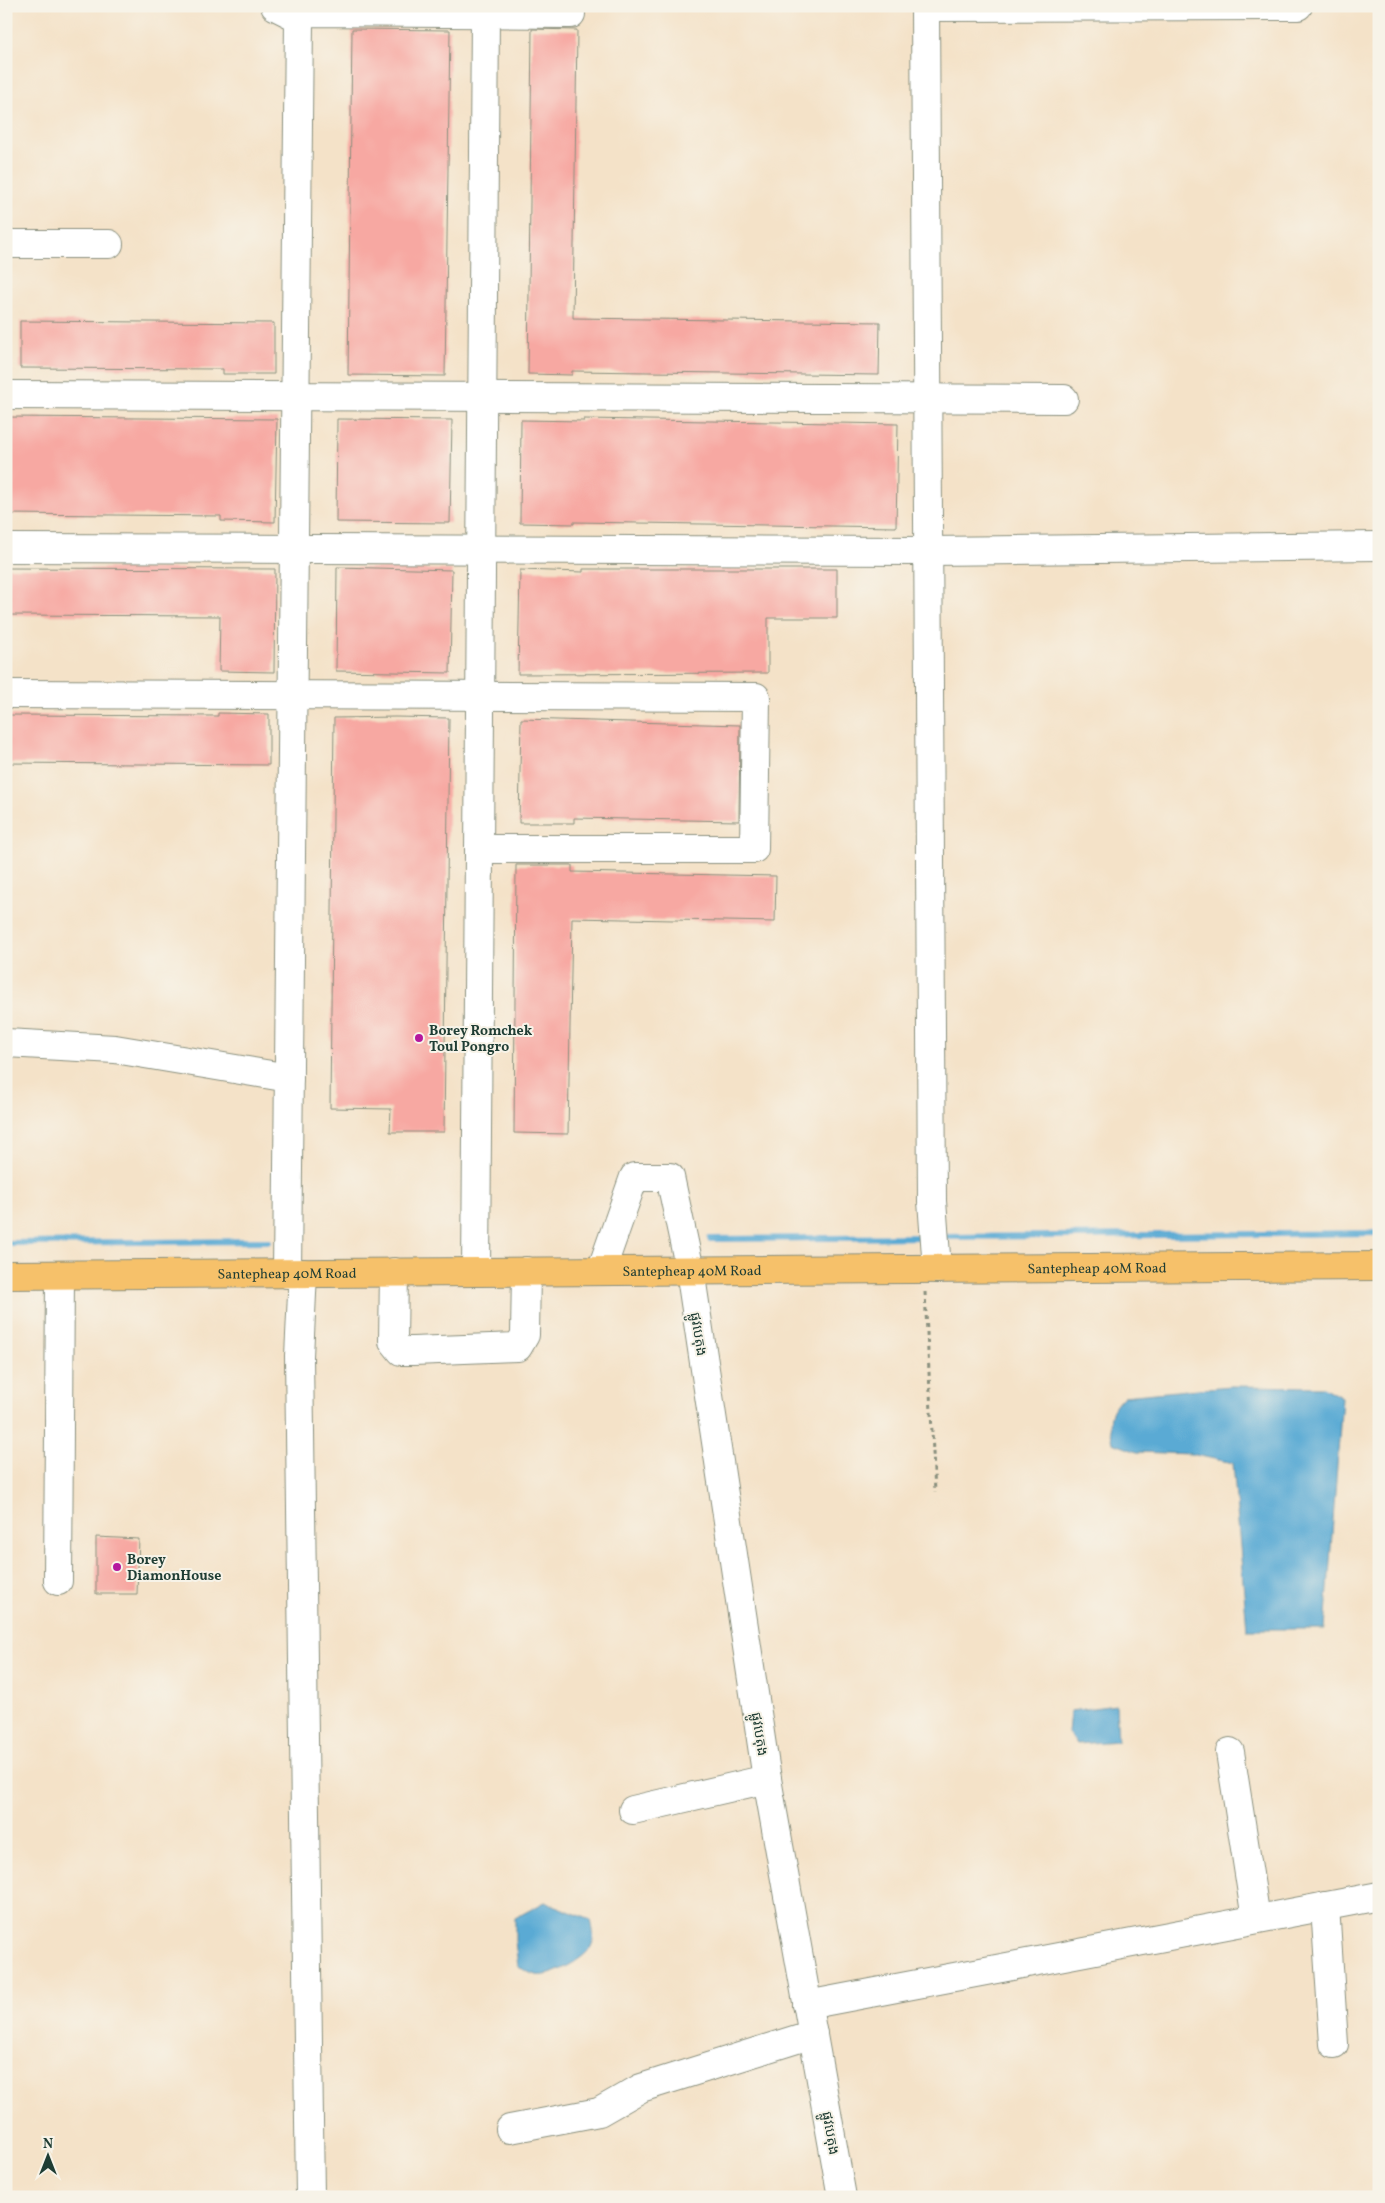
<svg xmlns="http://www.w3.org/2000/svg" width="1385" height="2203" viewBox="0 0 1385 2203" font-family="Vollkorn,'Noto Sans Khmer',serif">
<rect width="100%" height="100%" fill="#f7f3e8"/>
<filter id="ink" filterUnits="userSpaceOnUse"><feTurbulence type="fractalNoise" baseFrequency=".02" numOctaves="2"/><feDisplacementMap in="SourceGraphic" scale="10" xChannelSelector="R" yChannelSelector="G"/><feConvolveMatrix kernelMatrix="1 2 1 2 8 2 1 2 1" color-interpolation-filters="sRGB"/></filter>
<filter id="wash" filterUnits="userSpaceOnUse"><feTurbulence type="fractalNoise" baseFrequency=".0096" numOctaves="4" result="noise"/><feDisplacementMap in="SourceGraphic" scale="20" xChannelSelector="R" yChannelSelector="G"/><feGaussianBlur stdDeviation="1.12" result="paint"/><feColorMatrix in="noise" values="0 0 0 0 0 0 0 0 0 0 0 0 0 0 0 0 0 1.4 0 .05"/><feComposite in="paint" operator="in"/></filter>
<g filter="url(#wash)">
<rect width="100%" height="100%" fill="#f4e2c8"/>
<!-- water -->
<g fill="#5aaad4" stroke="#3c7484">
<path d="M1230 1386 1323 1387 1342 1398 1325 1629H1247L1233 1463 1191 1454 1137 1452 1113 1443C1109 1421 1107 1413 1124 1396Z"/>
<polygon points="1116,1705 1118,1741 1077,1744 1068,1733 1070,1711"/>
<path d="M545 1902 591 1920C593 1930 596 1941 589 1950 580 1961 550 1978 536 1975 530 1974 524 1969 518 1967L515 1941V1918Z"/>
</g>
<g fill="none" stroke-linecap="round" stroke-linejoin="round">
<!-- stream -->
<g stroke="#5aaad4" stroke-width="6">
<polyline points="942,1237 1379,1233"/>
<polyline points="710,1239 929,1237"/>
<polyline points="6,1243 268,1241"/>
</g>
</g>
<g id="blocks">
<!-- building -->
<g fill="#f7a8a2">
<polygon points="352,29 450,30 445,376 348,375"/>
<polygon points="532,29 577,30 573,318 880,322 879,375 572,371 572,375 528,374"/>
<polygon points="20,321 274,323 274,374 223,374 223,369 20,368"/>
<polygon points="6,417 277,419 275,522 221,521 221,516 6,514"/>
<polygon points="337,419 452,420 450,523 336,522"/>
<polygon points="584,419 898,424 896,527 574,522 574,524 520,523 521,420 584,421"/>
<polygon points="337,567 452,570 450,673 336,671"/>
<polygon points="6,568 275,569 274,672 219,671 220,616 6,615"/>
<polygon points="583,569 837,569 837,618 768,618 768,673 518,674 520,570 583,572"/>
<polygon points="218,713 269,714 269,765 6,763 6,715 218,716"/>
<polygon points="395,717 449,718 444,1132 390,1132 391,1109 330,1108 334,718"/>
<polygon points="521,719 740,725 739,821 574,818 574,823 519,823"/>
<polygon points="516,865 572,865 572,872 776,876 775,922 572,918 568,1134 514,1133"/>
<polygon points="96,1537 139,1539 137,1594 96,1594"/>
</g>
</g>
</g>
<g filter="url(#ink)">
<use href="#blocks" fill-opacity="0" stroke="#8a907e" stroke-width="1"/>
<g fill="none" stroke-linecap="round" stroke-linejoin="round">
<defs>
<g id="minor">
<polyline points="275,6 299,18"/>
<polyline points="925,6 932,1201 937,1269"/>
<polyline points="925,7 1298,6"/>
<polyline points="6,244 109,244"/>
<polyline points="6,395 1064,399"/>
<polyline points="6,548 928,551 1379,546"/>
<polyline points="6,694 756,697 754,849 479,849"/>
<polyline points="6,1043 115,1049 289,1078"/>
<polyline points="601,1271 634,1177 670,1177 690,1270 767,1779 842,2197"/>
<polyline points="394,1272 393,1341 401,1351 413,1351 518,1347 525,1335 526,1271"/>
<polyline points="476,1272 485,13"/>
<polyline points="303,1273 299,1356 310,2197"/>
<polyline points="287,1274 299,18 304,12 571,14"/>
<polyline points="58,1581 60,1275"/>
<polyline points="1230,1752 1256,1919"/>
<polyline points="633,1810 767,1779"/>
<polyline points="1325,1906 1334,2044"/>
<polyline points="807,2005 1379,1896"/>
<polyline points="510,2129 599,2112 641,2088 813,2034"/>
</g>
<g id="major">
<path id="s1" d="M6 1275 1379 1266"/>
</g>
</defs>
<!-- minor casing -->
<use href="#minor" stroke="#8a907e" stroke-width="30"/>
<!-- major casing -->
<use href="#major" stroke="#8a907e" stroke-width="30"/>
<!-- path -->
<polyline stroke="#8a907e" stroke-width="3" stroke-dasharray="4 4" stroke-linecap="butt" points="925,1292 935,1492"/>
<!-- minor -->
<use href="#minor" stroke="#fff" stroke-width="28"/>
<!-- major -->
<use href="#major" stroke="#f6c16b" stroke-width="28"/>
</g>
</g>
<!-- markers -->
<g fill="#b5179e" stroke="#f7f3e8" stroke-width="2">
<circle cx="419" cy="1038" r="5"/>
<circle cx="117" cy="1567" r="5"/>
</g>
<g text-anchor="middle" stroke-width="4" stroke-linejoin="round" paint-order="stroke">
<!-- poi labels -->
<g font-size="14" font-weight="bold" fill="#1f3d34" stroke="#f7f3e8" text-anchor="start">
<text x="429" y="1035">Borey Romchek<tspan x="429" dy="16">Toul Pongro</tspan></text>
<text x="127" y="1564">Borey<tspan x="127" dy="16">DiamonHouse</tspan></text>
</g>
<!-- street labels -->
<g font-size="14" fill="#1f3d34" stroke="#f7f3e8">
<text dy="5" stroke="none"><textPath href="#s1" startOffset="1091">Santepheap 40M Road</textPath></text>
<text dy="5" stroke="none"><textPath href="#s1" startOffset="686">Santepheap 40M Road</textPath></text>
<text dy="5" stroke="none"><textPath href="#s1" startOffset="281">Santepheap 40M Road</textPath></text>
<text transform="translate(699 1334) rotate(81)" y="5">ផ្លូវបេតុង</text>
<text transform="translate(760 1734) rotate(81)" y="5">ផ្លូវបេតុង</text>
<text transform="translate(831 2133) rotate(80)" y="5">ផ្លូវបេតុង</text>
</g>
</g>
<!-- margin -->
<rect width="1385" height="2203" fill="none" stroke="#f7f3e8" stroke-width="25"/>
<!-- north arrow -->
<g transform="translate(48 2156)" stroke="#f7f3e8" stroke-width="4" paint-order="stroke">
<path d="M0-4L9 19L0 12L-9 19Z" fill="#1f3d34"/>
<text y="-8" font-size="14" font-weight="bold" text-anchor="middle" fill="#1f3d34">N</text>
</g>
</svg>
